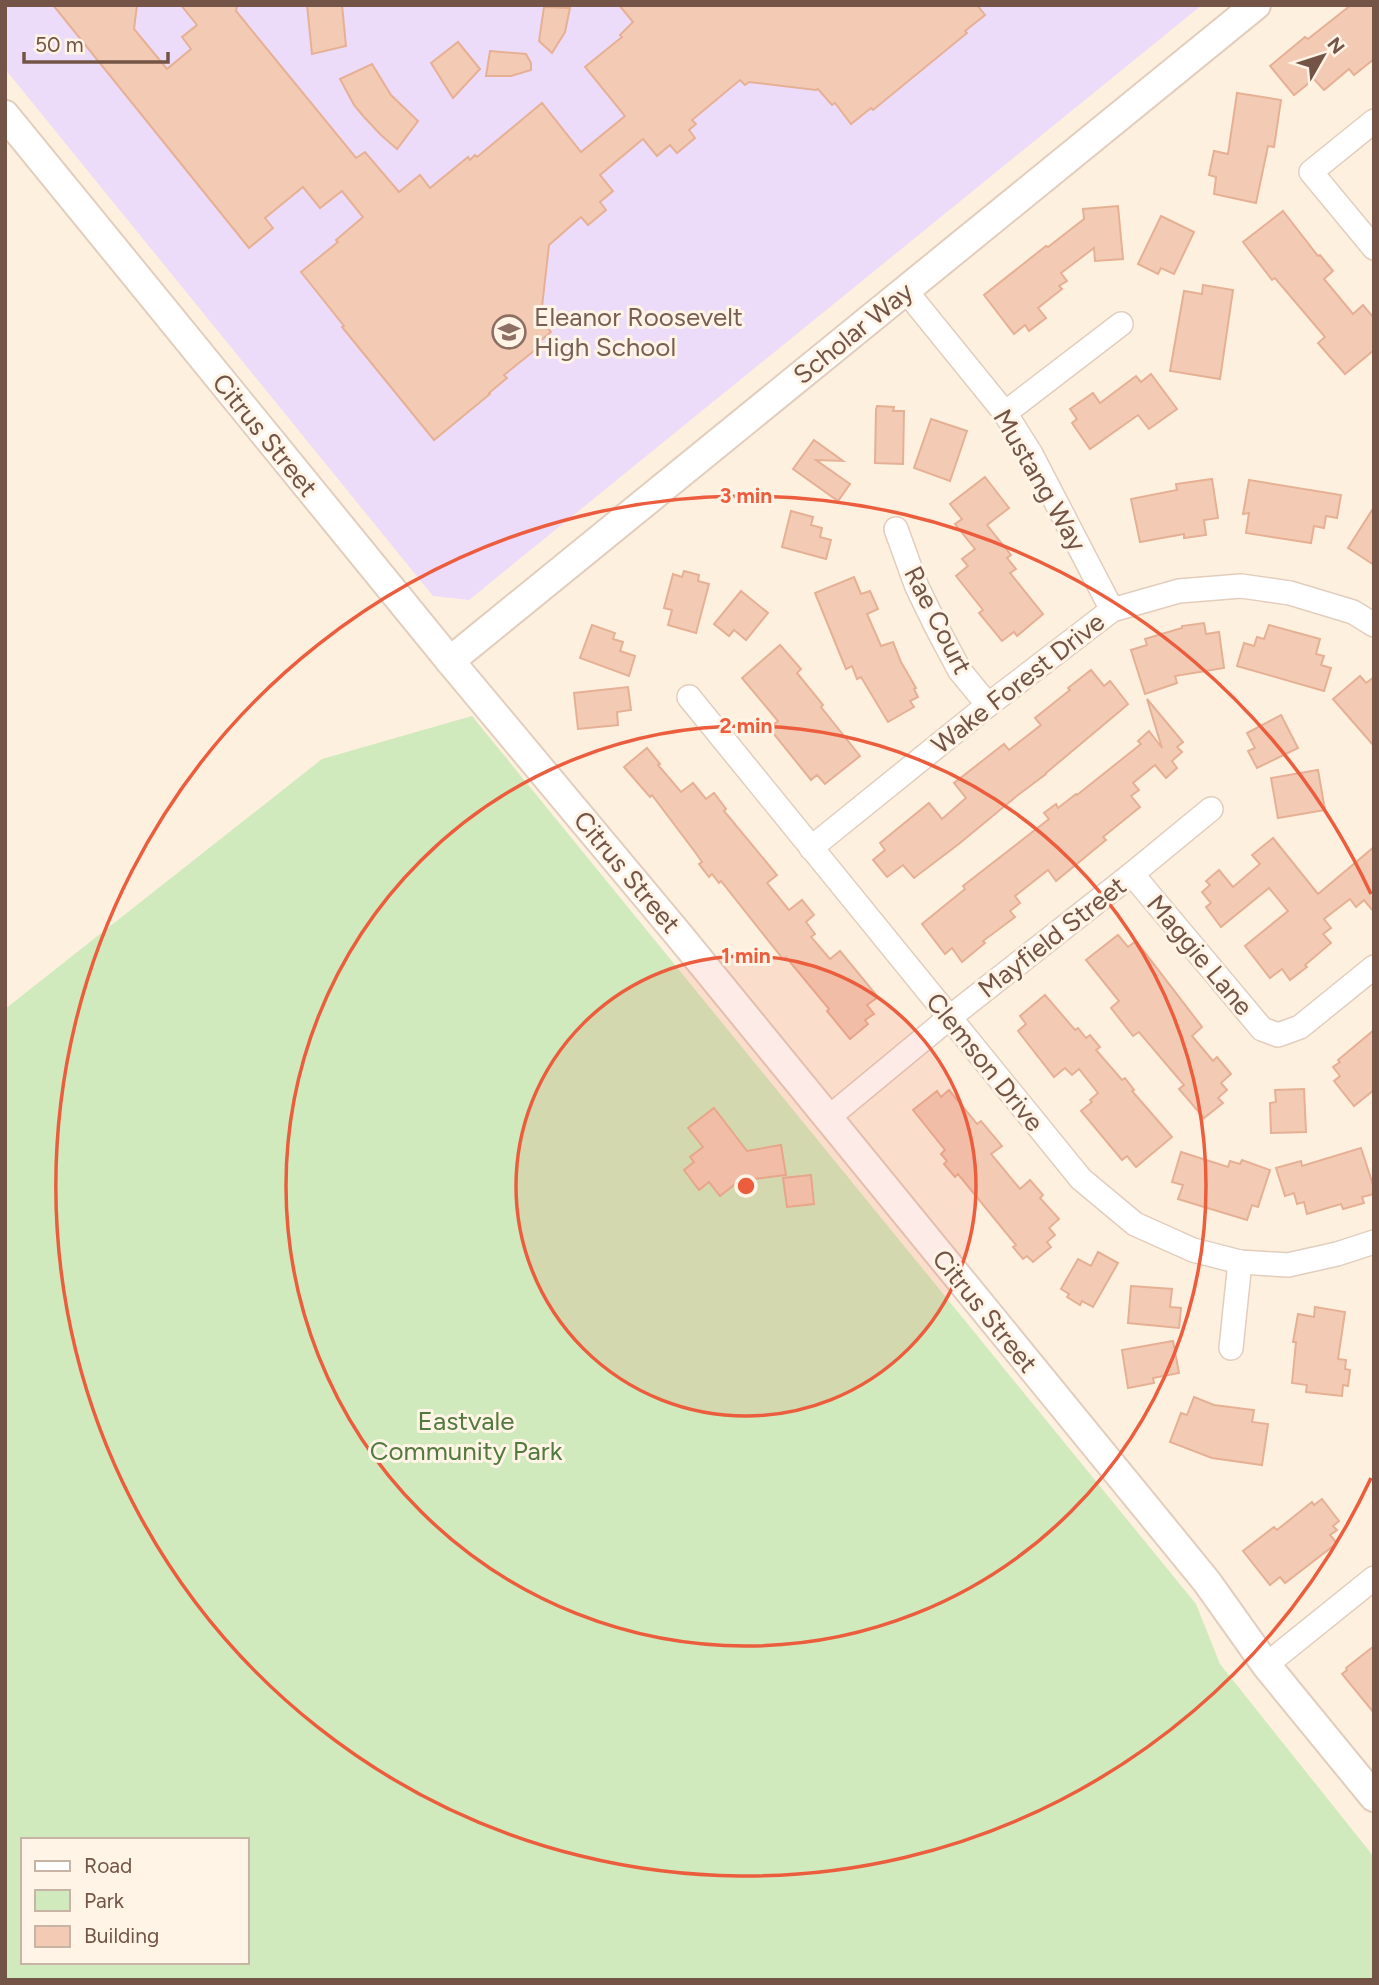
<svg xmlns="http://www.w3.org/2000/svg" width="1379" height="1985" viewBox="0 0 1379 1985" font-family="Figtree,sans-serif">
<rect width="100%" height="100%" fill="#fdf0de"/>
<!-- education -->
<polygon fill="#eddcf9" points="5,5 1202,5 469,600 433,596 5,69"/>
<!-- green -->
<path fill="#d1eabd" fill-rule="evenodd" d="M472 716 1196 1604 1220 1664 1374 1857V1980H5V1009L322 759ZM23 1840H247V1962H23Z"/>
<!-- building -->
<g fill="#f3cbb5" stroke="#e6b095" stroke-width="2">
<polygon points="53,5 137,5 134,29 167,69 191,49 182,37 197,25 181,5 237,5 236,11 356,158 365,152 399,192 420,175 430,188 468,157 470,160 475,155 477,157 542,103 581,152 625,116 585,67 622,37 620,35 633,22 619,5 977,5 985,15 965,31 967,33 873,110 871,108 851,124 835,103 832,105 818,89 816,90 749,82 745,85 740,80 692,120 696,124 689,130 695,138 677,153 670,145 657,156 643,139 600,175 613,191 600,202 606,210 588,225 581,217 549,245 542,307 545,311 538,317 551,332 538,343 540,346 504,375 507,378 489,393 490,394 434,440 342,327 344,326 301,272 338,242 336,240 363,217 342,191 320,208 303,187 265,218 273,228 249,248"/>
<polygon points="307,5 342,5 346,46 312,54"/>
<polygon points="1351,5 1374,5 1374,59 1354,75 1349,69 1324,90 1314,79 1294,95 1270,66 1305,37 1308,39"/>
<polygon points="544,7 570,8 565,32 552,53 539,41"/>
<polygon points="458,42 480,69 453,98 431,63"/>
<polygon points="490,51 526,54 531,63 531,70 511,76 486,76"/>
<polygon points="372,64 391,95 418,121 397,149 381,135 364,117 354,105 340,79"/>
<polygon points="1237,93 1281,100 1274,147 1268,146 1256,203 1214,194 1216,177 1209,175 1214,151 1228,154"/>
<polygon points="1118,206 1123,259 1095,261 1094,248 1061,273 1067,281 1059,286 1062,289 1038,308 1046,318 1029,331 1025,325 1014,334 984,295 1046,246 1048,247 1084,219 1083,209"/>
<polygon points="1283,211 1318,256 1320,255 1333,271 1324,279 1353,314 1363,305 1374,318 1374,350 1345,374 1318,343 1325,337 1275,278 1272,280 1243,242"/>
<polygon points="1161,216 1194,232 1174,274 1161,268 1158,274 1138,264"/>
<polygon points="1203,285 1233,290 1220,379 1170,371 1184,291 1202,294"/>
<polygon points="1151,374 1177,409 1149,429 1138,415 1090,449 1072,423 1077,419 1070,409 1093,393 1100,403 1136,376 1141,382"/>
<polygon points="877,406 894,407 893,411 904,411 903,464 875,463 876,410"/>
<polygon points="931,419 967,431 950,481 914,468"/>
<polygon points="814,440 843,461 816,460 850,484 838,501 793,469"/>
<polygon points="985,477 1009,508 987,525 1011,555 1007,558 1016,569 1010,573 1043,614 1017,636 1014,632 1002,641 979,613 983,610 956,576 968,566 962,559 975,549 955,524 962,519 950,504"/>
<polygon points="1212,479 1218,518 1204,520 1206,535 1184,538 1184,534 1140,542 1131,499 1177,490 1176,484"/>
<polygon points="1249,480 1341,495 1337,518 1326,516 1324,528 1314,526 1311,543 1246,533 1249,513 1243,514"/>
<polygon points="1374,507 1374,565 1348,548"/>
<polygon points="791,511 813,517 811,525 822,528 820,537 831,540 826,559 782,547"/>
<polygon points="684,571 699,575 698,581 709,584 696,633 668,625 672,610 664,608 673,574 682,577"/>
<polygon points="854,577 861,594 870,591 878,609 867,614 881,646 893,642 901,662 916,688 914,689 918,697 910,701 914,707 888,722 861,677 857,679 852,666 846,669 815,593"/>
<polygon points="741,591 768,613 746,640 734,630 729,636 714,624"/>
<polygon points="1204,623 1206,634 1219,632 1224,668 1175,676 1177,683 1145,694 1131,650 1147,645 1145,639 1182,628 1182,626"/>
<polygon points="592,625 615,633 613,639 623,642 620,651 635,656 629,676 580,658"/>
<polygon points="1269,625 1320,639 1316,654 1324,656 1321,665 1331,668 1324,691 1237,666 1244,643 1254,646 1257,637 1264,639"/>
<polygon points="780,645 801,669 797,673 823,705 821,707 860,756 825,784 817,775 811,780 769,728 778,721 742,678"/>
<polygon points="1091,670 1104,686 1110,681 1128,704 1120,711 1046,773 1046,774 1018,795 960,843 914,878 903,865 887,877 873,860 885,850 880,843 929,803 942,819 966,798 954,783 1004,744 1009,750 1041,725 1035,718 1070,690 1068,688"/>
<polygon points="1360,676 1366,683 1374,677 1374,746 1333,699"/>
<polygon points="628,687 631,710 617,712 618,725 578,729 574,693"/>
<polygon points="1147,699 1183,742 1177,747 1182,752 1172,761 1177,768 1166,778 1155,765 1133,783 1139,790 1131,796 1140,807 1103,837 1106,840 1056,881 1048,870 1015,896 1020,903 1010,911 1015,917 983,941 985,943 962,962 952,948 945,954 922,924 965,889 963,886 1049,819 1044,813 1056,804 1058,808 1076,794 1077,795 1141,744 1138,741 1149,731 1162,748"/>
<polygon points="1281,715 1298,748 1257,768 1248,751 1255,748 1247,733"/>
<polygon points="647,748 660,764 658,765 681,792 693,783 706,799 714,793 726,809 724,811 777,875 767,883 789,910 802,900 814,915 806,922 815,934 811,937 830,959 840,951 878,997 867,1005 874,1014 865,1020 868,1024 850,1039 827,1011 829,1009 786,957 783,959 721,881 719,883 712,874 709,877 699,864 702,862 695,852 652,795 650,797 624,767"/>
<polygon points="1318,770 1325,810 1278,818 1271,778"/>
<polygon points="1273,838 1318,894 1374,847 1374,912 1364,900 1356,907 1350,899 1324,919 1331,928 1323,934 1331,943 1305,965 1307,967 1290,980 1282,969 1270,978 1245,946 1288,911 1269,888 1221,927 1206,907 1211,903 1202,892 1210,885 1206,881 1219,870 1233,887 1260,864 1252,855"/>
<polygon points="1118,935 1128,947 1136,941 1202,1027 1192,1036 1213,1061 1217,1057 1231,1074 1221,1083 1227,1090 1218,1098 1223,1103 1204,1118 1179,1089 1184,1085 1139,1032 1133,1036 1111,1008 1119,1001 1086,960"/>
<polygon points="1045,995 1075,1030 1078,1028 1086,1038 1090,1035 1100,1047 1096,1050 1122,1080 1125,1078 1134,1090 1132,1091 1172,1137 1136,1167 1127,1156 1122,1160 1081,1111 1092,1102 1090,1100 1098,1093 1079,1069 1072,1075 1065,1068 1054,1077 1018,1031 1026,1024 1020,1016"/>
<polygon points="1374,1030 1374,1090 1354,1106 1334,1081 1340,1076 1333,1067 1340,1062 1338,1060"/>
<polygon points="1304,1089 1306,1132 1271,1133 1270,1103 1276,1102 1275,1090"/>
<polygon points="949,1090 977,1124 981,1121 1002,1146 991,1154 1020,1189 1030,1180 1043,1195 1040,1198 1059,1219 1049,1228 1055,1235 1047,1242 1051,1247 1033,1262 1027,1256 1023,1259 1013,1247 1016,1245 958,1174 955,1177 944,1164 947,1161 941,1154 945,1150 913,1110 937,1091 941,1097"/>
<polygon points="714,1108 747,1151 781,1145 786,1175 739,1181 720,1196 709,1182 699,1190 684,1170 694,1162 690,1157 703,1147 688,1128"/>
<polygon points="1361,1148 1374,1188 1374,1194 1362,1197 1364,1203 1343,1209 1341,1204 1307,1214 1304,1202 1297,1204 1294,1193 1285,1196 1276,1168 1301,1161 1302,1166"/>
<polygon points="1181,1152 1228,1167 1230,1161 1240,1164 1242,1160 1270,1170 1258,1207 1252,1205 1247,1220 1178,1199 1183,1185 1172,1182"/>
<polygon points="811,1175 814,1204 787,1207 783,1178"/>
<polygon points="1098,1252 1118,1263 1093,1307 1082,1301 1080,1305 1067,1297 1069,1294 1061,1289 1078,1259 1091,1266"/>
<polygon points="1131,1286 1172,1289 1170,1307 1181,1308 1179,1328 1128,1323"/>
<polygon points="1315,1307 1345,1312 1338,1359 1346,1360 1345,1369 1350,1370 1348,1386 1343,1385 1342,1396 1306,1392 1307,1385 1292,1383 1296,1342 1293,1342 1298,1314 1314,1317"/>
<polygon points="1173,1341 1179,1373 1153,1378 1154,1383 1128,1388 1122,1350"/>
<polygon points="1194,1397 1214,1405 1254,1410 1252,1422 1268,1424 1262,1465 1212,1458 1170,1442 1181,1413 1187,1415"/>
<polygon points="1322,1499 1339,1521 1333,1526 1337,1530 1330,1535 1337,1543 1285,1583 1280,1577 1270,1585 1243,1551 1274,1527 1277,1530 1312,1502 1314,1505"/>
<polygon points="1374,1646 1374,1713 1342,1674 1347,1670 1346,1668"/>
</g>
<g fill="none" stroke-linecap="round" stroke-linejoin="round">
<defs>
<g id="minor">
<polyline points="1374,121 1311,172 1374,248"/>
<polyline points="906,291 1005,413 1031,454 1112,610"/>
<polyline points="1005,413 1121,324"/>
<polyline points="896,529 917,587 937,628 960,671 988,705"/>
<polyline points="689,697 1081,1179 1135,1224 1193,1250 1240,1262 1288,1265 1337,1254 1374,1242"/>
<polyline points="811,848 988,705 1112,610 1179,591 1241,586 1290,593 1353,612 1374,625"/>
<polyline points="1132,874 1262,1029 1278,1035 1300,1027 1374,967"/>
<polyline points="828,1118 949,1018 1132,874 1211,809"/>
<polyline points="1231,1348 1240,1262"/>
<polyline points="1266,1665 1374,1578"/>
</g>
<g id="tertiary">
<polyline points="5,115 450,661 678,934 1207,1582 1266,1665 1374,1797"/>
<polyline points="450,661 1256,5"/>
</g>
</defs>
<!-- minor casing -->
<use href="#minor" stroke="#e3cdbd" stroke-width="26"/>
<!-- tertiary casing -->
<use href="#tertiary" stroke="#e3cdbd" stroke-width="32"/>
<!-- minor -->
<use href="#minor" stroke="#fff" stroke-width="23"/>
<!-- tertiary -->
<use href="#tertiary" stroke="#fff" stroke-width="28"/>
</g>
<!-- distance rings -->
<circle cx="746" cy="1186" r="230" fill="#ec5d3e" fill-opacity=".12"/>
<g fill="none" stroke="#ec5d3e" stroke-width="3.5">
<circle cx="746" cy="1186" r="230"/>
<circle cx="746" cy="1186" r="460"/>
<path d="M1371 1478A690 690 0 1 1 1371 894"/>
</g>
<!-- icons -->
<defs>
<symbol id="school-ring" viewBox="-11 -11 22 22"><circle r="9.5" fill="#fff4e5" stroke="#8d6e63" stroke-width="1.5"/><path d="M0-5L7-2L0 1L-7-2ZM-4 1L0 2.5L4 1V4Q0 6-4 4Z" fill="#8d6e63"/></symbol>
</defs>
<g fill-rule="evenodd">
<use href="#school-ring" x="490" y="313" width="38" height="38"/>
</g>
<g text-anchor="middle" stroke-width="6" stroke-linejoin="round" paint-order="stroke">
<!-- education labels -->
<g font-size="26" fill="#785e54" stroke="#fff4e5" text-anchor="start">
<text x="534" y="326">Eleanor Roosevelt<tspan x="534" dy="30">High School</tspan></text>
</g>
<!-- street labels -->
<g font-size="26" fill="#735446" stroke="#fff4e5">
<text transform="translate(853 333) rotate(-39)" y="9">Scholar Way</text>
<text transform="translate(265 435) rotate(51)" y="9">Citrus Street</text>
<text transform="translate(1040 480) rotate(60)" y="9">Mustang Way</text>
<text transform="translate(938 620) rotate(63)" y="9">Rae Court</text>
<text transform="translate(1018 683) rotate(-38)" y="9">Wake Forest Drive</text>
<text transform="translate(627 872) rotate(50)" y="9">Citrus Street</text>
<text transform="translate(1052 937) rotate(-38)" y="9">Mayfield Street</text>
<text transform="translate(1200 955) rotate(50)" y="9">Maggie Lane</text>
<text transform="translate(985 1062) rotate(51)" y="9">Clemson Drive</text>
<text transform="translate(985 1311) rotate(51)" y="9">Citrus Street</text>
</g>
<!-- park labels -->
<g font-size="26" fill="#527a3e" stroke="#fff4e5">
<text x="466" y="1430">Eastvale<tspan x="466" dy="30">Community Park</tspan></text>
</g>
</g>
<circle cx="746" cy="1186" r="10" fill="#ec5d3e" stroke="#fff4e5" stroke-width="3.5"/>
<g font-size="21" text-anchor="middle" font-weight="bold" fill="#ec5d3e" stroke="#fff4e5" stroke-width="6" stroke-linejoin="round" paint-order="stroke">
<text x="746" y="503">3 min</text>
<text x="746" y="733">2 min</text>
<text x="746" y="963">1 min</text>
</g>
<!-- border -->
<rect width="1379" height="1985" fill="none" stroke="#735446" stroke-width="14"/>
<!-- legend -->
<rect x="21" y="1838" width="228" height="126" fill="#fff4e5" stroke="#c7b4a5" stroke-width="2"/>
<rect x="35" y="1861" width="35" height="10" fill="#ffffff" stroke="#c7b4a5" stroke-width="2"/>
<text x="84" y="1873" font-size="21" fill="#735446">Road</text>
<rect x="35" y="1890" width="35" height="21" fill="#d1eabd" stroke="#c7b4a5" stroke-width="2"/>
<text x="84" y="1908" font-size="21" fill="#735446">Park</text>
<rect x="35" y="1926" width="35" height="21" fill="#f3cbb5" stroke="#c7b4a5" stroke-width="2"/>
<text x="84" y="1943" font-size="21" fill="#735446">Building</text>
<!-- north arrow -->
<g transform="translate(1323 56) rotate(51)" stroke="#fff4e5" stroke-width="5" paint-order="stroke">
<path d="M0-5L12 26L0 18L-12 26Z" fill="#735446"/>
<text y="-10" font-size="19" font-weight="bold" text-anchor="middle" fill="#735446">N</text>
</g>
<!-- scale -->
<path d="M24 52v10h144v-10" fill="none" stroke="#735446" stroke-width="3.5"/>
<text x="35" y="52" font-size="21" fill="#735446" stroke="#fff4e5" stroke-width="5" paint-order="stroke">50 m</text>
</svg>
